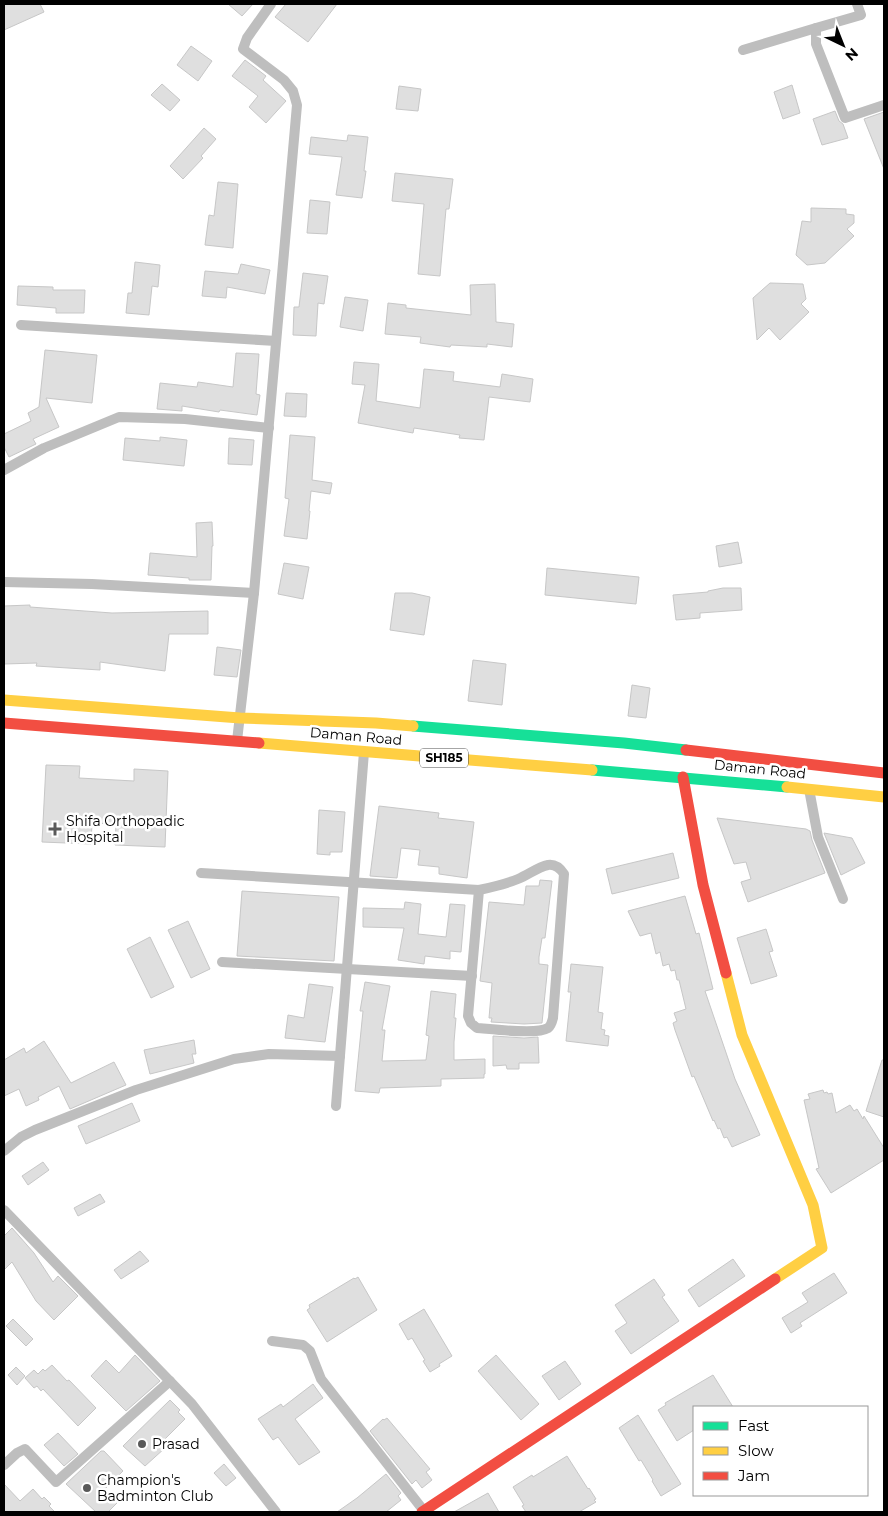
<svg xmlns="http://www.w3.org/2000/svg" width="888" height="1516" viewBox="0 0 888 1516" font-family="Montserrat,sans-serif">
<rect width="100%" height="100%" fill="#fff"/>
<!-- building -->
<g fill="#dfdfdf" stroke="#c7c7c7">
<polygon points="4,4 40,4 44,12 4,30"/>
<polygon points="228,4 253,4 242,16"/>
<polygon points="286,4 337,4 308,42 275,17"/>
<polygon points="191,46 212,61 198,81 177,65"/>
<polygon points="245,60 266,76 263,80 286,101 266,123 249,107 258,96 232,76"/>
<polygon points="162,84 180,100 170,111 151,95"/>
<polygon points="792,85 800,113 783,119 774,92"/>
<polygon points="399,86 421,89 418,111 396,109"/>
<polygon points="835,111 839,121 843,124 848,138 822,145 813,119"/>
<polygon points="884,112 884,169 864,119"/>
<polygon points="204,128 216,139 201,156 203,158 183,179 170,166"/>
<polygon points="348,135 368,137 364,171 366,171 362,198 336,195 342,157 309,154 311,137 347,141"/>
<polygon points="395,173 453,179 449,209 446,209 440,276 418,274 424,204 392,201"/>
<polygon points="218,182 238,184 233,248 205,245 209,215 214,216"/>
<polygon points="310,200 330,202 327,234 307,233"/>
<polygon points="811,208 846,209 846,214 854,215 854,223 847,229 854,236 825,263 807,265 796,255 802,221 811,222"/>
<polygon points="135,262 160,265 158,287 152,286 149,315 126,313 128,293 132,293"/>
<polygon points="241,264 270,270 265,294 227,287 226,298 202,296 205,271 238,274"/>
<polygon points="303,273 328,276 324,304 318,303 316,336 293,335 294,307 299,307"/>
<polygon points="770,283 803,284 806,299 801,304 809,312 780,340 769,328 757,340 753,298"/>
<polygon points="495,284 496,322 514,324 512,347 487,344 487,347 451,345 450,347 420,343 421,337 385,334 388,303 406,305 406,308 471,315 470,285"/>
<polygon points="18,286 53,287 53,290 85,290 84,313 56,313 56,308 17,305"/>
<polygon points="345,297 368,300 363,331 340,327"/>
<polygon points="45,350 97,355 92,403 46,398 59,427 33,439 36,444 9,457 4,447 4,434 31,421 28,413 39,407"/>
<polygon points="236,353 259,354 256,394 260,395 257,415 220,410 219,412 182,406 182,411 157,409 160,383 197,387 198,382 233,387"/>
<polygon points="354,362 379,364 376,401 420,408 424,369 454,372 453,381 500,387 502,374 533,379 530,402 489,397 484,440 459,438 460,435 414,428 413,433 358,423 365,385 352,384"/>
<polygon points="286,393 307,394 306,417 284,416"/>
<polygon points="290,435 315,437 312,480 332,483 330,494 311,491 309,511 310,511 307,539 284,536 289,499 285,498"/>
<polygon points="160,437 187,440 184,466 123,460 125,438 160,441"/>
<polygon points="229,438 254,440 252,465 228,464"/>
<polygon points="212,522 213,546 212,546 211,580 189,580 189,578 148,575 150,553 197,557 196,523"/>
<polygon points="738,542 742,563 719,567 716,546"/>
<polygon points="284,563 309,567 303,599 278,594"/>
<polygon points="547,568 639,577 636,604 545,595"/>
<polygon points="723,588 741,588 742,610 700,613 700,618 676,620 673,595 708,592 708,591"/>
<polygon points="395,593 412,593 430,597 424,635 390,630"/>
<polygon points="30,605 30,607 112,613 208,611 208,634 169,634 165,671 100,662 100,670 36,666 37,663 4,664 4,606"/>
<polygon points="217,647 241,650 237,677 214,675"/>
<polygon points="473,660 506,664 502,705 468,701"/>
<polygon points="632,685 650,688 646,718 628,716"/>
<polygon points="46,765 80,766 79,778 134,781 134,769 168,771 165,847 115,845 116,824 92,823 91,844 42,842"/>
<polygon points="379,806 439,813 438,818 474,822 467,878 439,874 439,867 418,865 420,850 401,848 397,878 370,876"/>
<polygon points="319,810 345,812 342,852 330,852 330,855 317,854"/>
<polygon points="717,818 806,829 810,831 812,840 825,873 748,902 741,882 751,879 746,862 734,864"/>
<polygon points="824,833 852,838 865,863 841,875"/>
<polygon points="673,853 679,878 612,894 606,869"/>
<polygon points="540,880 552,881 545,938 542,938 539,957 539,964 548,965 542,1023 524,1024 491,1022 492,1018 489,1018 492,983 480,981 489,902 524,905 526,886 539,886"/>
<polygon points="242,891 339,897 334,961 237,956"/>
<polygon points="685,896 696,934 699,933 713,989 705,991 735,1079 760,1135 732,1147 727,1137 724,1138 720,1128 718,1129 714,1120 713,1121 694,1076 692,1077 675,1030 673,1023 677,1021 674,1013 686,1009 679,980 677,980 675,970 671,971 669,964 663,966 660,952 656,954 651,933 640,936 628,911"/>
<polygon points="405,902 421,904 418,934 446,937 450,904 465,905 461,952 450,951 450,959 425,956 424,964 398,960 404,928 363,927 363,908 404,909"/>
<polygon points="188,921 210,969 191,978 168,930"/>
<polygon points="766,929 773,951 769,952 777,976 751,984 737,938"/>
<polygon points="150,937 174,987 151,998 127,949"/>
<polygon points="571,964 603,967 598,1012 603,1013 601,1029 605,1030 604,1035 609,1036 608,1046 566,1041 571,992 568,992"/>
<polygon points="365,982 390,986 382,1030 385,1030 382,1061 426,1060 429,1036 426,1035 431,991 456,994 454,1018 456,1018 454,1042 454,1060 485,1059 485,1074 484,1074 484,1078 441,1079 441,1086 380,1088 379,1093 355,1091 363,1011 360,1011"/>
<polygon points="309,984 333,987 325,1042 285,1038 288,1015 304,1018"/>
<polygon points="493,1036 524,1038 538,1037 539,1063 519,1063 519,1069 507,1069 506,1065 493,1066"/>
<polygon points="194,1040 196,1054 192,1054 194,1063 150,1074 144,1050"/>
<polygon points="44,1041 71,1083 114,1062 126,1085 70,1109 59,1086 38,1097 39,1100 26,1106 19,1089 4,1096 4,1060 24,1048 26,1053"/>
<polygon points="882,1060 884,1060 884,1117 866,1111"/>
<polygon points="823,1090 824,1093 827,1092 828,1094 832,1093 836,1113 850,1105 854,1111 857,1109 863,1119 864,1116 884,1148 884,1160 831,1193 816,1169 819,1168 804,1100 810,1099 808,1094"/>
<polygon points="132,1103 140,1121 86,1144 78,1126"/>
<polygon points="43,1162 49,1170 28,1185 22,1176"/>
<polygon points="100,1194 105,1202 78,1216 74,1208"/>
<polygon points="12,1228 34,1253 53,1282 58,1276 78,1296 54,1320 36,1301 12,1262 4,1270 4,1236"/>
<polygon points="140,1251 149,1261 121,1279 114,1270"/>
<polygon points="733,1259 745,1276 699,1307 688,1290"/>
<polygon points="834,1273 847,1293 800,1323 802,1326 791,1333 782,1318 808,1302 802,1293"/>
<polygon points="358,1277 377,1310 327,1342 307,1310 310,1308 309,1305 354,1278 355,1279"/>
<polygon points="654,1279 665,1295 662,1297 679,1321 631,1354 615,1331 627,1323 615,1305"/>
<polygon points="424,1309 452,1356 439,1364 440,1366 430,1372 423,1361 425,1360 412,1338 408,1340 399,1324"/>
<polygon points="13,1319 33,1339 26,1346 6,1326"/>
<polygon points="135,1355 160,1381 126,1411 91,1376 106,1360 119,1373"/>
<polygon points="496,1355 539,1404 521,1420 478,1371"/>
<polygon points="565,1361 581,1384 559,1400 542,1376"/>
<polygon points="52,1365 67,1381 69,1380 96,1408 78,1426 43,1389 41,1391 37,1386 34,1388 25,1378 34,1370 38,1374 43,1369 45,1371"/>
<polygon points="16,1367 25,1376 17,1385 8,1375"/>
<polygon points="713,1375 733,1407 694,1407 694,1430 677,1441 658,1410 666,1405 665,1403"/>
<polygon points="313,1384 323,1398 295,1419 320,1452 299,1465 278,1437 273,1440 258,1419 281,1404 283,1407"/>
<polygon points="170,1400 180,1410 178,1412 185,1419 161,1443 165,1448 145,1466 123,1446"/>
<polygon points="638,1415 681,1484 661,1496 652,1481 653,1480 641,1460 639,1461 619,1428"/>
<polygon points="387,1418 430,1469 426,1472 432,1480 422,1488 416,1480 412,1484 370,1431 383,1419 384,1420"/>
<polygon points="58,1433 78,1454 64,1466 44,1445"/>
<polygon points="101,1451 104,1451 123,1471 104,1490 118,1502 108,1512 96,1512 66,1484"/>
<polygon points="567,1456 588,1489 589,1488 596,1499 594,1500 596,1502 579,1512 526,1512 522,1506 524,1505 513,1487 532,1475 533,1477"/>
<polygon points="224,1464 236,1478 226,1486 214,1473"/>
<polygon points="386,1474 401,1493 398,1496 401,1500 386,1512 337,1512 357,1498"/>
<polygon points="4,1484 20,1501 33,1489 42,1499 44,1497 51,1504 49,1506 55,1512 4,1512"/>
<polygon points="488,1493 499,1512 454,1512"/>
</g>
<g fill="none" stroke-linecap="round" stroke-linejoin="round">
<!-- street -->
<g stroke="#bebebe" stroke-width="10">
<polyline points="857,4 861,15 816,28 816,44 845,118 884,105"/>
<polyline points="743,50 816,28"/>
<polyline points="21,325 276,341"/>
<polyline points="4,470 44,448 119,417 185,419 269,428"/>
<polyline points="4,582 92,584 254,593"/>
<polyline points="237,741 254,593 297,105 293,91 284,80 243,49 247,38 271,4"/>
<polyline points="809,789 818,837 843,899"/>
<path d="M201 873 479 890C493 887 506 884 518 879 528 875 538 867 548 865 555 864 560 868 564 874L553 1018C552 1022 551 1026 548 1028 537 1035 491 1029 477 1028L471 1023 468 1016 479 890"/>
<polyline points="222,962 472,976"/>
<polyline points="336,1106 364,752"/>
<polyline points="4,1151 21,1137 35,1130 136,1090 234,1059 269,1054 340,1056"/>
<polyline points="4,1210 192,1404 276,1512"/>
<polyline points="272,1341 303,1345 310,1351 321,1379 424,1511"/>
<polyline points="4,1465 17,1453 25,1449 56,1482 170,1381"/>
</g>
<!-- fast -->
<g stroke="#16e098" stroke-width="11">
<polyline points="413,726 624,743 686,750"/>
<polyline points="592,770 787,787"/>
</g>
<!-- slow -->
<g stroke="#ffcf43" stroke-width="11">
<polyline points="4,700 240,718 376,723 413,726"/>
<polyline points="259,743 592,770"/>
<polyline points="787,787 884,797"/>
<polyline points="726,973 742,1035 813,1205 822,1248 775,1279"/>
</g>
<!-- jam -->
<g stroke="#f24e42" stroke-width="11">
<polyline points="4,723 259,743"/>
<polyline points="686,750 884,773"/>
<polyline points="683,777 703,885 726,973"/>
<polyline points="422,1512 775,1279"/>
</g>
</g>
<!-- markers -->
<g fill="#595959" stroke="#fff" stroke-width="2">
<path d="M52.5 821.5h5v5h5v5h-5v5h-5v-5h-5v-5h5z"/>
<circle cx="142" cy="1444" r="5"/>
<circle cx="87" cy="1488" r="5"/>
</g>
<g text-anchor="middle" stroke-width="5" stroke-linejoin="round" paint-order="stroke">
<!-- shield labels -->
<rect fill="#fff" stroke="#4c4c4c" stroke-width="1" x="420" y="748.5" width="48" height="19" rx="4"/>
<g font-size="12" font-weight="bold" fill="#000">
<text x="444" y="762">SH185</text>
</g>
<!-- street labels -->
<g font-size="14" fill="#000" stroke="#fff">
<text transform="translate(356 736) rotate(5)" y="5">Daman Road</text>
<text transform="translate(760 769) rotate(6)" y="5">Daman Road</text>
</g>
<!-- poi labels -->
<g font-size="14" fill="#000" stroke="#fff" text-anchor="start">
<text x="66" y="826">Shifa Orthopadic<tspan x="66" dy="16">Hospital</tspan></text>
<text x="152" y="1449">Prasad</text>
<text x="97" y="1485">Champion's<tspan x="97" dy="16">Badminton Club</tspan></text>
</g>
</g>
<!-- border -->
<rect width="888" height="1516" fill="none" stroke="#000000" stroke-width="10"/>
<!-- legend -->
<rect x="693" y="1406" width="175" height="90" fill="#ffffff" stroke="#999999"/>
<rect x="703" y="1422" width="25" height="8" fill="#16e098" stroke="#999999"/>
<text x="738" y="1431" font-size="15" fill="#000000">Fast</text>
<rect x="703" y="1447" width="25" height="8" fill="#ffcf43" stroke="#999999"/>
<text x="738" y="1456" font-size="15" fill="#000000">Slow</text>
<rect x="703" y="1472" width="25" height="8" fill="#f24e42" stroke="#999999"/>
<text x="738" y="1481" font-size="15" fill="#000000">Jam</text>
<!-- north arrow -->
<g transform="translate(843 45) rotate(137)" stroke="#ffffff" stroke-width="4" paint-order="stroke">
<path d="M0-4L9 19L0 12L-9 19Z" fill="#000000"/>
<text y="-8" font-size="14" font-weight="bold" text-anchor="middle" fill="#000000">N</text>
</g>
</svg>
